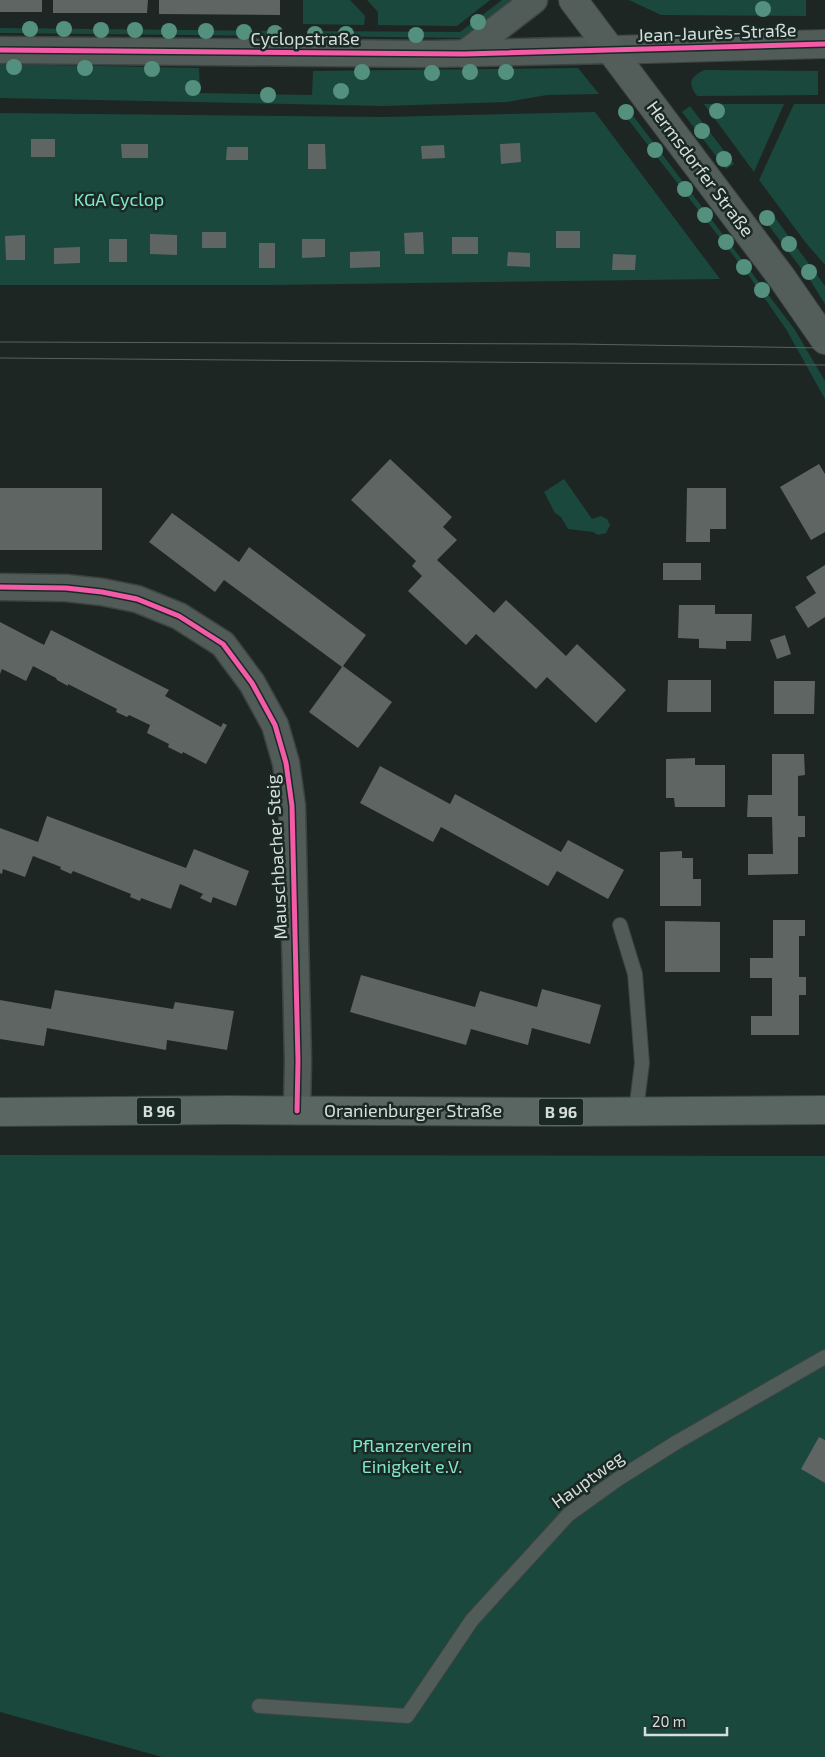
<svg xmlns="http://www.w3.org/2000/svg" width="825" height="1757" viewBox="0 0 825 1757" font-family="'Exo 2',sans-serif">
<rect width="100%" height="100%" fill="#1e2623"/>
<!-- green -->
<g fill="#1a483c">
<polygon points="303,0 350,0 365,16 364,25 303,24"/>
<polygon points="367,0 490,0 457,26 378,25 378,12"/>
<polygon points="502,0 514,0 463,38 310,36 306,31 460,32"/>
<polygon points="629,0 806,0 806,16 661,15"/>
<polygon points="0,28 283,31 283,36 0,33"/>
<polygon points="0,64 199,68 200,93 312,95 313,71 578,68 599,94 547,95 507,102 384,106 0,98"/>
<path d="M704 70 818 71V95L697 96C688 83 689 78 704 70Z"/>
<polygon points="704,104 784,104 754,172"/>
<polygon points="794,104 825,104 825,265 806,243 759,180"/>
<polygon points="625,105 795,330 825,381 825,399 786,329 747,273 620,109"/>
<polygon points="690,106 734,164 726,169 682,112"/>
<polygon points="595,112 720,279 270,285 0,285 0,113 384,117"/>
<polygon points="771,212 825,286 825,304 810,280 763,218"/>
<polygon points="564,479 592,519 601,516 607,519 610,525 606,533 598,535 593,532 568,529 561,517 555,513 544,492"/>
<polygon points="0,1155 825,1156 825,1757 162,1757 0,1712"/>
</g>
<!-- building -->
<g fill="#5e6563">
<rect x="0" y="0" width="42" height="12"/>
<polygon points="53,0 148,0 147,13 53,13"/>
<polygon points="159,0 280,0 280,15 159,14"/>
<rect x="31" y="139" width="24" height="18"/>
<polygon points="520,143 521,162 501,164 500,144"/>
<polygon points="121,144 148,144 148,158 122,158"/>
<polygon points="308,144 325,144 326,169 308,169"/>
<polygon points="444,145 445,158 422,159 421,146"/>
<polygon points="227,147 248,147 248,160 226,160"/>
<rect x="556" y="231" width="24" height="17"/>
<rect x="202" y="232" width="24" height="16"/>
<polygon points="423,232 424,254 405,254 404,233"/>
<polygon points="150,234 177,235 177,255 150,254"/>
<polygon points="25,235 25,260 6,260 5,236"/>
<rect x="452" y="237" width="26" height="17"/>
<rect x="109" y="239" width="18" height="23"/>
<polygon points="302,239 325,239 325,257 302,258"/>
<rect x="259" y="243" width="16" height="25"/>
<polygon points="80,247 80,263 54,264 54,248"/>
<polygon points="380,251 380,267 350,268 350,252"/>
<polygon points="508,252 530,253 530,267 507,266"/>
<polygon points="613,254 636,255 635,270 612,270"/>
<polygon points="390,459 452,517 443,527 457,540 437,560 494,613 506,600 566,656 577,644 626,690 596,723 547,677 536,689 476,634 466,645 408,591 422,576 412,566 416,561 351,500"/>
<polygon points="819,464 825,474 825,532 811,540 780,487"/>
<rect x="0" y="488" width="102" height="62"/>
<polygon points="687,488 726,488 726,529 710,529 710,542 686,542"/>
<polygon points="172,513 239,562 249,547 366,635 343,666 392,702 358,748 309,712 342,667 224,580 215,592 149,542"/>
<rect x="663" y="563" width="38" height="17"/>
<polygon points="825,565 825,617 808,628 795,607 816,593 806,577"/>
<polygon points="679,605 715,605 715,614 752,614 751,641 726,641 726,649 699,648 699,639 678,638"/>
<polygon points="0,622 44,645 51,630 169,690 165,696 221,727 223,723 227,725 206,764 183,752 182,754 168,747 169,744 147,733 150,725 129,715 127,717 116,712 117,709 68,684 68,686 57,680 56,678 33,666 26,681 2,669 0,674"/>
<polygon points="785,635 791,654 777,659 770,640"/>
<polygon points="668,680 711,680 711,712 667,712"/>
<polygon points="774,681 815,681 814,714 774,714"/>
<polygon points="772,754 804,754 805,775 798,776 798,816 805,816 805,837 798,837 798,874 748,875 748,854 773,854 772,817 747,817 748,795 772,795"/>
<polygon points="695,758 695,765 725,765 725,807 675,807 674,798 666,798 666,759"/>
<polygon points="380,766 450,804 455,794 561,852 568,840 624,870 608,899 557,871 548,886 441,827 433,842 360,803"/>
<polygon points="47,816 186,868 194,849 249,871 236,906 213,897 211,903 200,898 203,894 180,884 171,909 141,898 140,901 130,897 131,894 73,871 71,874 60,869 61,867 33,856 25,877 3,869 2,874 0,873 0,828 38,842"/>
<polygon points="682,851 682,858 693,858 693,879 701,879 701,906 660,906 660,852"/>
<polygon points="773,920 805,920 805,936 799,936 799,977 806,977 806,995 799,995 799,1035 751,1035 751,1016 772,1016 772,978 750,978 750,958 773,958"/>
<polygon points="665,921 720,922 720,972 665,972"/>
<polygon points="361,975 475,1007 480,991 537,1007 542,989 601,1005 590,1044 532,1028 528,1045 471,1029 466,1045 350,1012"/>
<polygon points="55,990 173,1009 175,1002 234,1011 227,1050 167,1040 166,1050 47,1028 44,1046 0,1039 0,1000 51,1009"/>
<polygon points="819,1437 825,1440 825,1483 801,1469"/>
</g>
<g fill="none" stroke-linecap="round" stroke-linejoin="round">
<defs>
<g id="service">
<polyline points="620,925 635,974 642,1063 636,1111"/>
<polyline points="259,1706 407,1716 472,1620 568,1515 618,1479 677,1442 825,1357"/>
</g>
<g id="minor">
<polyline points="0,50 430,54 611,50"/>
<polyline points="464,54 534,0"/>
<polyline points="0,587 66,588 102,592 137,599 179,616 223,644 252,683 275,725 286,763 292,806 298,1061 297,1111"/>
</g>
<polyline id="tertiary" points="611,50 825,44"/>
<polyline id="secondary" points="573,0 782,278 825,340"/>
<polyline id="primary" points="0,1112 229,1110 559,1112 825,1110"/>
</defs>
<!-- service casing -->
<use href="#service" stroke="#3c4340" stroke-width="16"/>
<!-- minor casing -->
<use href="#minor" stroke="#3c4340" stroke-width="29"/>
<!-- tertiary casing -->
<use href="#tertiary" stroke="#3c4340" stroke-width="30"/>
<!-- secondary casing -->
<use href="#secondary" stroke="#3c4340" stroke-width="30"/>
<!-- primary casing -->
<use href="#primary" stroke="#3c4340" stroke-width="30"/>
<!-- service -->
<use href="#service" stroke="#515b58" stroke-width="14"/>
<!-- minor -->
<use href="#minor" stroke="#515b58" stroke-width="26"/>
<!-- tertiary -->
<use href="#tertiary" stroke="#515b58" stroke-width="28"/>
<!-- secondary -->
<use href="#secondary" stroke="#535e5a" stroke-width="28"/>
<!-- primary -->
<use href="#primary" stroke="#596662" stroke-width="28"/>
<!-- tram -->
<g stroke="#5a625f" stroke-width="1">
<polyline points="0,342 575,344 825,348"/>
<polyline points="0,358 825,365"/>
</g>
<defs>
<g id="cycleway">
<polyline points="0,50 464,54 825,44"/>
<polyline points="0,587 66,588 102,592 137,599 179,616 223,644 252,683 275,725 286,763 292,806 298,1061 297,1111"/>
</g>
</defs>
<!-- cycleway casing -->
<use href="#cycleway" stroke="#1b2924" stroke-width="8"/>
<!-- cycleway -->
<use href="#cycleway" stroke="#f35aa7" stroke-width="5"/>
</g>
<!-- trees -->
<g fill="#54907e">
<circle cx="763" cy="9" r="8"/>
<circle cx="478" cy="22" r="8"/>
<circle cx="30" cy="29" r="8"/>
<circle cx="64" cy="29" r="8"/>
<circle cx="101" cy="30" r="8"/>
<circle cx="135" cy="30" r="8"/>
<circle cx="169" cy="31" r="8"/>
<circle cx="206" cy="31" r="8"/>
<circle cx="244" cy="32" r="8"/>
<circle cx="275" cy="33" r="8"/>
<circle cx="315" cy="34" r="8"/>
<circle cx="346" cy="34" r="8"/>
<circle cx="416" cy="35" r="8"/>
<circle cx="14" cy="67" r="8"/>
<circle cx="85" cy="68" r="8"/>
<circle cx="152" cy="69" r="8"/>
<circle cx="362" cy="72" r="8"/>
<circle cx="470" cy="72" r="8"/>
<circle cx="506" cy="72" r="8"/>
<circle cx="432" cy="73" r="8"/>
<circle cx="193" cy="88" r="8"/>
<circle cx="341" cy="91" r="8"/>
<circle cx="268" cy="95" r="8"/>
<circle cx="717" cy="111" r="8"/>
<circle cx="626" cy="112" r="8"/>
<circle cx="702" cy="131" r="8"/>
<circle cx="655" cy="150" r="8"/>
<circle cx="724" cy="159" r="8"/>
<circle cx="685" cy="189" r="8"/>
<circle cx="705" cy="215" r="8"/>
<circle cx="767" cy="218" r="8"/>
<circle cx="726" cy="242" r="8"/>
<circle cx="789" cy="244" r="8"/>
<circle cx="744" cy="267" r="8"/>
<circle cx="809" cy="272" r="8"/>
<circle cx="762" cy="290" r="8"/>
</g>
<g text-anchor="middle" stroke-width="5" stroke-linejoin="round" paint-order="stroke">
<!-- shield labels -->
<g fill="#1b2924" stroke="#9da8a4" stroke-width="1">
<rect x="136.5" y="1097.5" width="45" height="27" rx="4"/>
<rect x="538.5" y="1098.5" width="45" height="27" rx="4"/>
</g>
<g font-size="16" font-weight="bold" fill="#d5dedb">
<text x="159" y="1117">B 96</text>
<text x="561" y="1118">B 96</text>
</g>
<!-- street labels -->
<g font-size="18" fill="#d5dedb" stroke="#1b2924">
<text transform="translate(717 33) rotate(-2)" y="6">Jean-Jaurès-Straße</text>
<text x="305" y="45">Cyclopstraße</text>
<text transform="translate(700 169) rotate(53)" y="6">Hermsdorfer Straße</text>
<text transform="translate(277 857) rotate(-93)" y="6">Mauschbacher Steig</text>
<text x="413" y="1117">Oranienburger Straße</text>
<text transform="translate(588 1480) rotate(-36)" y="6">Hauptweg</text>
</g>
<!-- park labels -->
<g font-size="18" fill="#80e6c9" stroke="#1b2924">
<text x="119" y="206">KGA Cyclop</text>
<text x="412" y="1452">Pflanzerverein<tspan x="412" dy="21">Einigkeit e.V.</tspan></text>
</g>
</g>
<!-- scale -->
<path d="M645 1727v8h82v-8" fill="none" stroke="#d5dedb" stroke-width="2.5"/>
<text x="652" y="1727" font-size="15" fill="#d5dedb" stroke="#1b2924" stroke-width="4" paint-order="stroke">20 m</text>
</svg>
